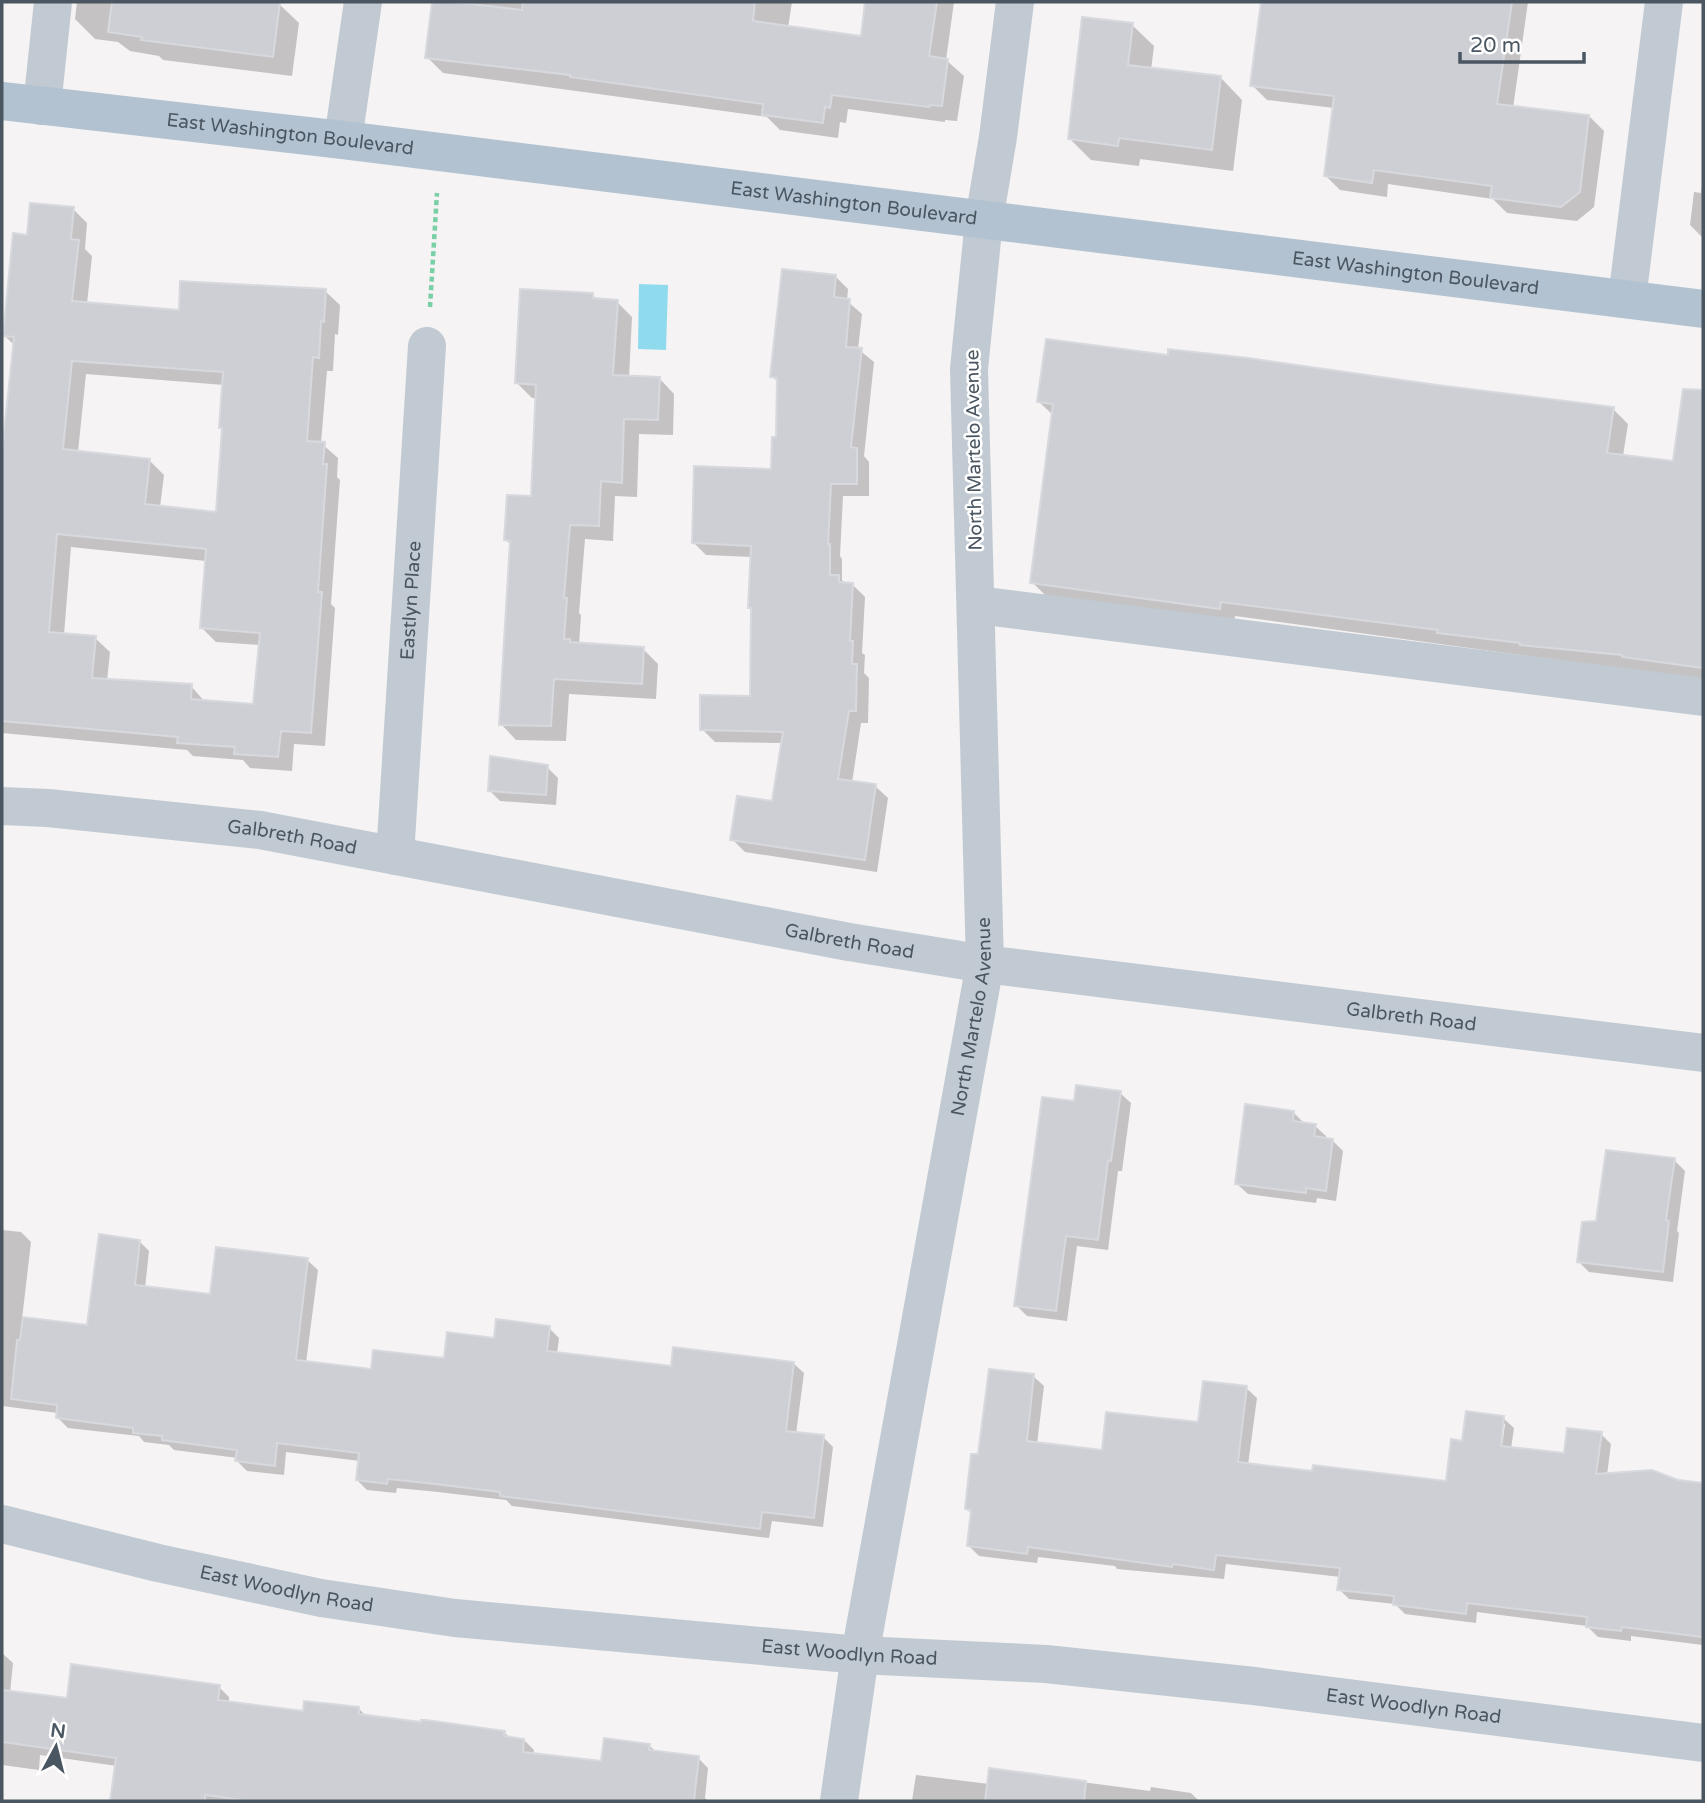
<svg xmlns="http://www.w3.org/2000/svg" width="1705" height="1803" font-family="'Varela Round',sans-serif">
<rect width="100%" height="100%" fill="#f5f3f3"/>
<path fill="#90daee" d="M 639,284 L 668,285 L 666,350 L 638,349 Z"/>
<path fill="#0003" fill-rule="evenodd" d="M 77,2 L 279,4 L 299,23 L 292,76 L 163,60 L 159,56 L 130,51 L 118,42 L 95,39 L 75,19 Z
M 434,2 L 466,5 L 466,2 L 792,2 L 788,28 L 862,38 L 867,2 L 954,2 L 946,60 L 964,76 L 957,121 L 945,120 L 945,122 L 848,109 L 846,123 L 840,122 L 838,138 L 780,130 L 767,117 L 443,73 L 427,57 Z
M 1263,2 L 1528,2 L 1513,108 L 1589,116 L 1604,131 L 1594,207 L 1577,221 L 1507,213 L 1493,199 L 1388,184 L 1387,197 L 1340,190 L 1325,175 L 1334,108 L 1267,100 L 1252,85 Z
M 1132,25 L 1154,46 L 1151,70 L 1221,78 L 1242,100 L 1233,171 L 1140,159 L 1139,166 L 1091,160 L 1069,138 Z
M 1703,177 L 1703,238 L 1690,225 L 1694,192 L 1701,193 Z
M 73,209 L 87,223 L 85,249 L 92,256 L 87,304 L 181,311 L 325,291 L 340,305 L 338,335 L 335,334 L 333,371 L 327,371 L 321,443 L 338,458 L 337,477 L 340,480 L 331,604 L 335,608 L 325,746 L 294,744 L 292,771 L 250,768 L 243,760 L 193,756 L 187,750 L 2,733 L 2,444 L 4,444 L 15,346 L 5,336 L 28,237 ZM 86,374 L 224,385 L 221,427 L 224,430 L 217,513 L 160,507 L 164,475 L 150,461 L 78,452 ZM 71,547 L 206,561 L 201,627 L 216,642 L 261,645 L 255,706 L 205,702 L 191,686 L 107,681 L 110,652 L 95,638 L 64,635 Z
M 835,276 L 848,289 L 847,301 L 862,314 L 858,349 L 874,362 L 864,456 L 869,462 L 869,496 L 843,496 L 840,556 L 842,559 L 842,580 L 846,584 L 852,584 L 865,597 L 862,653 L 865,655 L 864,673 L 869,678 L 868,723 L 861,723 L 852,783 L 875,786 L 888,798 L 877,872 L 745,852 L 732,839 L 773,803 L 783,743 L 715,742 L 702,729 L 751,698 L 753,610 L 750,607 L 752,557 L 706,555 L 694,543 L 773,471 L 777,438 L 779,383 L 772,376 Z
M 592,295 L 598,300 L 617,302 L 632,317 L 629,377 L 659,378 L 674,394 L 673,435 L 639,434 L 637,497 L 615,496 L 613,541 L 585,539 L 579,613 L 581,615 L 579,645 L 643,649 L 658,664 L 656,699 L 569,694 L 566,741 L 516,740 L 501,724 L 511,545 L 506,540 L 532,498 L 537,398 L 532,398 L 516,382 Z
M 1169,357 L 1613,409 L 1628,424 L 1623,456 L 1674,463 L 1681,418 L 1703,420 L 1703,680 L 1235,616 L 1234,623 L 1047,597 L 1032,582 L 1053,415 L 1039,402 Z
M 547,767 L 558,778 L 556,805 L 500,801 L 489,790 Z
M 1120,1093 L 1131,1103 L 1122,1171 L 1118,1171 L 1108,1250 L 1077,1246 L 1067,1321 L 1027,1316 L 1016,1305 L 1076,1103 Z
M 1293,1112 L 1305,1124 L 1315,1126 L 1326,1136 L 1326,1139 L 1332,1140 L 1343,1151 L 1336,1201 L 1317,1198 L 1316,1203 L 1248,1194 L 1237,1184 Z
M 1674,1160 L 1685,1171 L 1677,1231 L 1679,1233 L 1673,1282 L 1589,1272 L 1578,1261 L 1597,1223 Z
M 2,1230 L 21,1232 L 31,1242 L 22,1319 L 89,1327 L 139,1241 L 149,1251 L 145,1288 L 211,1296 L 307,1260 L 318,1270 L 306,1363 L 372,1371 L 445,1360 L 495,1340 L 549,1328 L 559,1338 L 557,1354 L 672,1368 L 793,1363 L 804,1373 L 796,1434 L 823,1437 L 833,1447 L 823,1527 L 772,1521 L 769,1538 L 512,1506 L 506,1500 L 438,1492 L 397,1488 L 396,1493 L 367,1490 L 357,1480 L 360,1461 L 286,1452 L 284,1475 L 247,1471 L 237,1461 L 238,1458 L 174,1450 L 169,1445 L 144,1442 L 139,1436 L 68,1428 L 58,1418 L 58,1413 L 2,1406 Z
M 1033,1376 L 1044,1386 L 1037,1444 L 1103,1452 L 1200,1424 L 1246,1388 L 1257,1398 L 1248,1465 L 1313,1473 L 1447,1483 L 1464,1443 L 1503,1418 L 1514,1428 L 1511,1449 L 1566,1455 L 1601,1434 L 1611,1444 L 1607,1475 L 1703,1485 L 1703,1645 L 1631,1636 L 1631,1641 L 1598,1637 L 1587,1626 L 1477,1612 L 1476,1623 L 1405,1614 L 1395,1604 L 1349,1599 L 1339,1589 L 1341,1577 L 1226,1564 L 1224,1579 L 1117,1569 L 1115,1566 L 1038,1557 L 1037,1563 L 979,1556 L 969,1546 L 973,1515 L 966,1508 L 980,1456 ZM 1501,1424 L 1505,1424 L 1501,1454 L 1498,1454 Z
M 2,1653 L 13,1663 L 10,1693 L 68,1700 L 219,1687 L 229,1697 L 229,1703 L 304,1713 L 359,1709 L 367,1717 L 504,1732 L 511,1739 L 524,1740 L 534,1750 L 533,1755 L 602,1763 L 649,1745 L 656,1752 L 698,1758 L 708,1768 L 705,1798 L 708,1801 L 112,1801 L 117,1766 L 40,1755 L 39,1770 L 2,1765 Z
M 991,1770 L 1150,1791 L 1151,1787 L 1191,1793 L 1199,1801 L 912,1801 L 916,1775 L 989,1784 Z"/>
<path fill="#cdcfd5" stroke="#d7d9de" stroke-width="2" fill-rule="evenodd" d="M 112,2 L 280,2 L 273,57 L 141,40 L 142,37 L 108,32 Z
M 432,2 L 454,2 L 522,10 L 523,2 L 755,2 L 753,21 L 861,36 L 865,2 L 937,2 L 929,56 L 948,59 L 942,106 L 930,105 L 929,107 L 832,95 L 830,108 L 825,107 L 823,123 L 762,115 L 763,104 L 570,77 L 570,75 L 425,58 Z
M 1261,2 L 1512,2 L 1497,104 L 1589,115 L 1580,192 L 1561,207 L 1490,198 L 1492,186 L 1374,170 L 1372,183 L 1324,176 L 1334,96 L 1250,86 Z
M 1082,17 L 1133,23 L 1128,65 L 1221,76 L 1212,150 L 1119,138 L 1118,146 L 1068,139 Z
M 30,203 L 74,207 L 71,239 L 79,240 L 72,301 L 179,310 L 180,281 L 326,289 L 324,322 L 321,321 L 319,358 L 313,357 L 307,441 L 325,442 L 323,464 L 327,464 L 318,592 L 322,592 L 311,733 L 281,731 L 278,757 L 234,754 L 235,747 L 177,743 L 178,737 L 2,721 L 2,452 L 14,337 L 3,336 L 13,233 L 27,235 ZM 72,361 L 223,372 L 219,428 L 222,428 L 216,512 L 145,504 L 150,459 L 63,449 ZM 57,534 L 206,549 L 200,628 L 260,633 L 253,704 L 191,699 L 192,684 L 92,678 L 96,636 L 49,632 Z
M 782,269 L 836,275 L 834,297 L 850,299 L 846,347 L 862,348 L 851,447 L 857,448 L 857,484 L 831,484 L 828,544 L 830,544 L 830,575 L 839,575 L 839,582 L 853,583 L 850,641 L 853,641 L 852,664 L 857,664 L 856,711 L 849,711 L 838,779 L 876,784 L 865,860 L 730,840 L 737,796 L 772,801 L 783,732 L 700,730 L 700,695 L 750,696 L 751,608 L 748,608 L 751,546 L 692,543 L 694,466 L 771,469 L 772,437 L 776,437 L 777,378 L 770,377 Z
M 520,289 L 593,293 L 593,298 L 618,300 L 613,375 L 660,377 L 658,420 L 624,419 L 622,483 L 601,481 L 599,526 L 570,525 L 564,598 L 567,598 L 564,639 L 570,639 L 570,642 L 644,647 L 642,684 L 554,679 L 551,726 L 499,725 L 510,541 L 504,540 L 507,495 L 531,496 L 536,385 L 515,383 Z
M 1046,339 L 1168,355 L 1168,349 L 1248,358 L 1437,385 L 1614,407 L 1607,453 L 1673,461 L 1683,389 L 1703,390 L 1703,668 L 1622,657 L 1622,655 L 1520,645 L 1520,643 L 1437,633 L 1438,630 L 1221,602 L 1220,609 L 1030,583 L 1053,404 L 1037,402 Z
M 490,756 L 548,765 L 546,795 L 488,791 Z
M 1076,1085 L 1121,1091 L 1111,1161 L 1108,1161 L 1098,1240 L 1066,1236 L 1056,1311 L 1014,1306 L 1042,1097 L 1074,1101 Z
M 1245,1104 L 1294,1111 L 1293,1121 L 1316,1124 L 1314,1136 L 1333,1139 L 1326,1191 L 1306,1188 L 1306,1193 L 1235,1184 Z
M 1606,1150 L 1675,1158 L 1666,1220 L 1669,1221 L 1663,1272 L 1577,1262 L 1582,1222 L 1596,1221 Z
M 99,1234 L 140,1240 L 135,1285 L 210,1294 L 216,1247 L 308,1258 L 296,1360 L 371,1369 L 373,1350 L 444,1358 L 447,1332 L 494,1338 L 496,1319 L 550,1326 L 547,1351 L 671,1366 L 673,1347 L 794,1362 L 786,1431 L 824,1435 L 814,1518 L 762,1512 L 760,1529 L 500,1496 L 500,1492 L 427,1483 L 388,1479 L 387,1484 L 356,1480 L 359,1453 L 277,1443 L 275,1466 L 235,1461 L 237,1450 L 162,1440 L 162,1436 L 133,1433 L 133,1428 L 56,1418 L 57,1405 L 11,1399 L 17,1340 L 20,1340 L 23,1317 L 87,1325 Z
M 989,1369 L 1034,1374 L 1027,1441 L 1102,1450 L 1106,1412 L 1198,1422 L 1203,1381 L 1247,1386 L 1238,1462 L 1312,1471 L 1313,1465 L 1446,1481 L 1451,1439 L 1462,1441 L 1466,1411 L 1504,1416 L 1501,1446 L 1564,1453 L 1567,1428 L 1602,1432 L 1596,1474 L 1652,1470 L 1678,1480 L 1703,1483 L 1703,1637 L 1622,1627 L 1621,1631 L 1586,1627 L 1587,1617 L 1467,1603 L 1466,1614 L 1393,1605 L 1394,1596 L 1337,1590 L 1340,1568 L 1216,1555 L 1214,1570 L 1173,1564 L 1172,1567 L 1028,1547 L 1027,1554 L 967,1546 L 971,1510 L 965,1509 L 971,1454 L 978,1454 Z
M 71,1664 L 220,1685 L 218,1700 L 303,1711 L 304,1701 L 359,1707 L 359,1714 L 421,1722 L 421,1720 L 426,1720 L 505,1731 L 504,1736 L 524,1739 L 523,1752 L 601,1761 L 604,1738 L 650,1744 L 649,1750 L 699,1756 L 694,1801 L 248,1801 L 205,1795 L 205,1801 L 110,1801 L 116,1758 L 2,1742 L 2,1690 L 67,1698 Z
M 989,1768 L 1086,1781 L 1084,1801 L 985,1801 Z"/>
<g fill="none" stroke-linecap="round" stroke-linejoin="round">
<path stroke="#7ad0a6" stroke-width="4.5" stroke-dasharray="5 3.5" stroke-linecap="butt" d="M 430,307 L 437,193"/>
<g stroke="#c1cad2" stroke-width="38">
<path d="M 42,106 L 53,2"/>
<path d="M 343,140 L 363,2"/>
<path d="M 1627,299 L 1664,2"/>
<path d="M 977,605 L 1703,697"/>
<path id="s1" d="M 2,806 L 48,808 L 260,830 L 849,942 L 985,964 L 1703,1053"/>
<path id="s2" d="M 395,856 L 427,346"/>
<path id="s3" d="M 2,1524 L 158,1563 L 321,1598 L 455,1618 L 860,1655 L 1046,1664 L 1254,1686 L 1703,1743"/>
<path id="s4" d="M 839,1801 L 860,1655 L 985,964 L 969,369 L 984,220 L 998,137 L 1015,2"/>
</g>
<path stroke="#b3c2d1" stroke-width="38" id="s5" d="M 2,101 L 343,140 L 1703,309"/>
</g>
<g text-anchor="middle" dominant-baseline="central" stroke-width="5" stroke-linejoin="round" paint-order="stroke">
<g font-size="19" fill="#4a5661" stroke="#fff">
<text stroke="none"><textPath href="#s5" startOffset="290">East Washington Boulevard</textPath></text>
<text stroke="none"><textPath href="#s5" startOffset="858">East Washington Boulevard</textPath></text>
<text stroke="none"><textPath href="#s5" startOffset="1424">East Washington Boulevard</textPath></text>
<text transform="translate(974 450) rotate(-91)">North Martelo Avenue</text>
<text stroke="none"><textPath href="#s2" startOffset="256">Eastlyn Place</textPath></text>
<text stroke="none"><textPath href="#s1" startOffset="292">Galbreth Road</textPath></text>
<text stroke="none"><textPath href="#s1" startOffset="859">Galbreth Road</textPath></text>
<text stroke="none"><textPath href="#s4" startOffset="796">North Martelo Avenue</textPath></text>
<text stroke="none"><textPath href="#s1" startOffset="1426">Galbreth Road</textPath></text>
<text stroke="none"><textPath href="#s3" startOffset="292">East Woodlyn Road</textPath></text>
<text stroke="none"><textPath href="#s3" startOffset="859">East Woodlyn Road</textPath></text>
<text stroke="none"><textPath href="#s3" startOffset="1426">East Woodlyn Road</textPath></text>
</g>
</g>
<rect width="1705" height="1803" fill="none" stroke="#4a5661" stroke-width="7"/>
<g transform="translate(56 1747) rotate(7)" stroke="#ffffff" stroke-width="5" paint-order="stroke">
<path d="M0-5L12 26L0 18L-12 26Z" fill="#4a5661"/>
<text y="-10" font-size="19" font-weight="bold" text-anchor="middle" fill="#4a5661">N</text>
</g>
<path d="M1460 52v10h124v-10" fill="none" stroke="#4a5661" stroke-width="3.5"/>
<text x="1470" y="52" font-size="21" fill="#4a5661" stroke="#ffffff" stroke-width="5" paint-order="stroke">20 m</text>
</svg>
